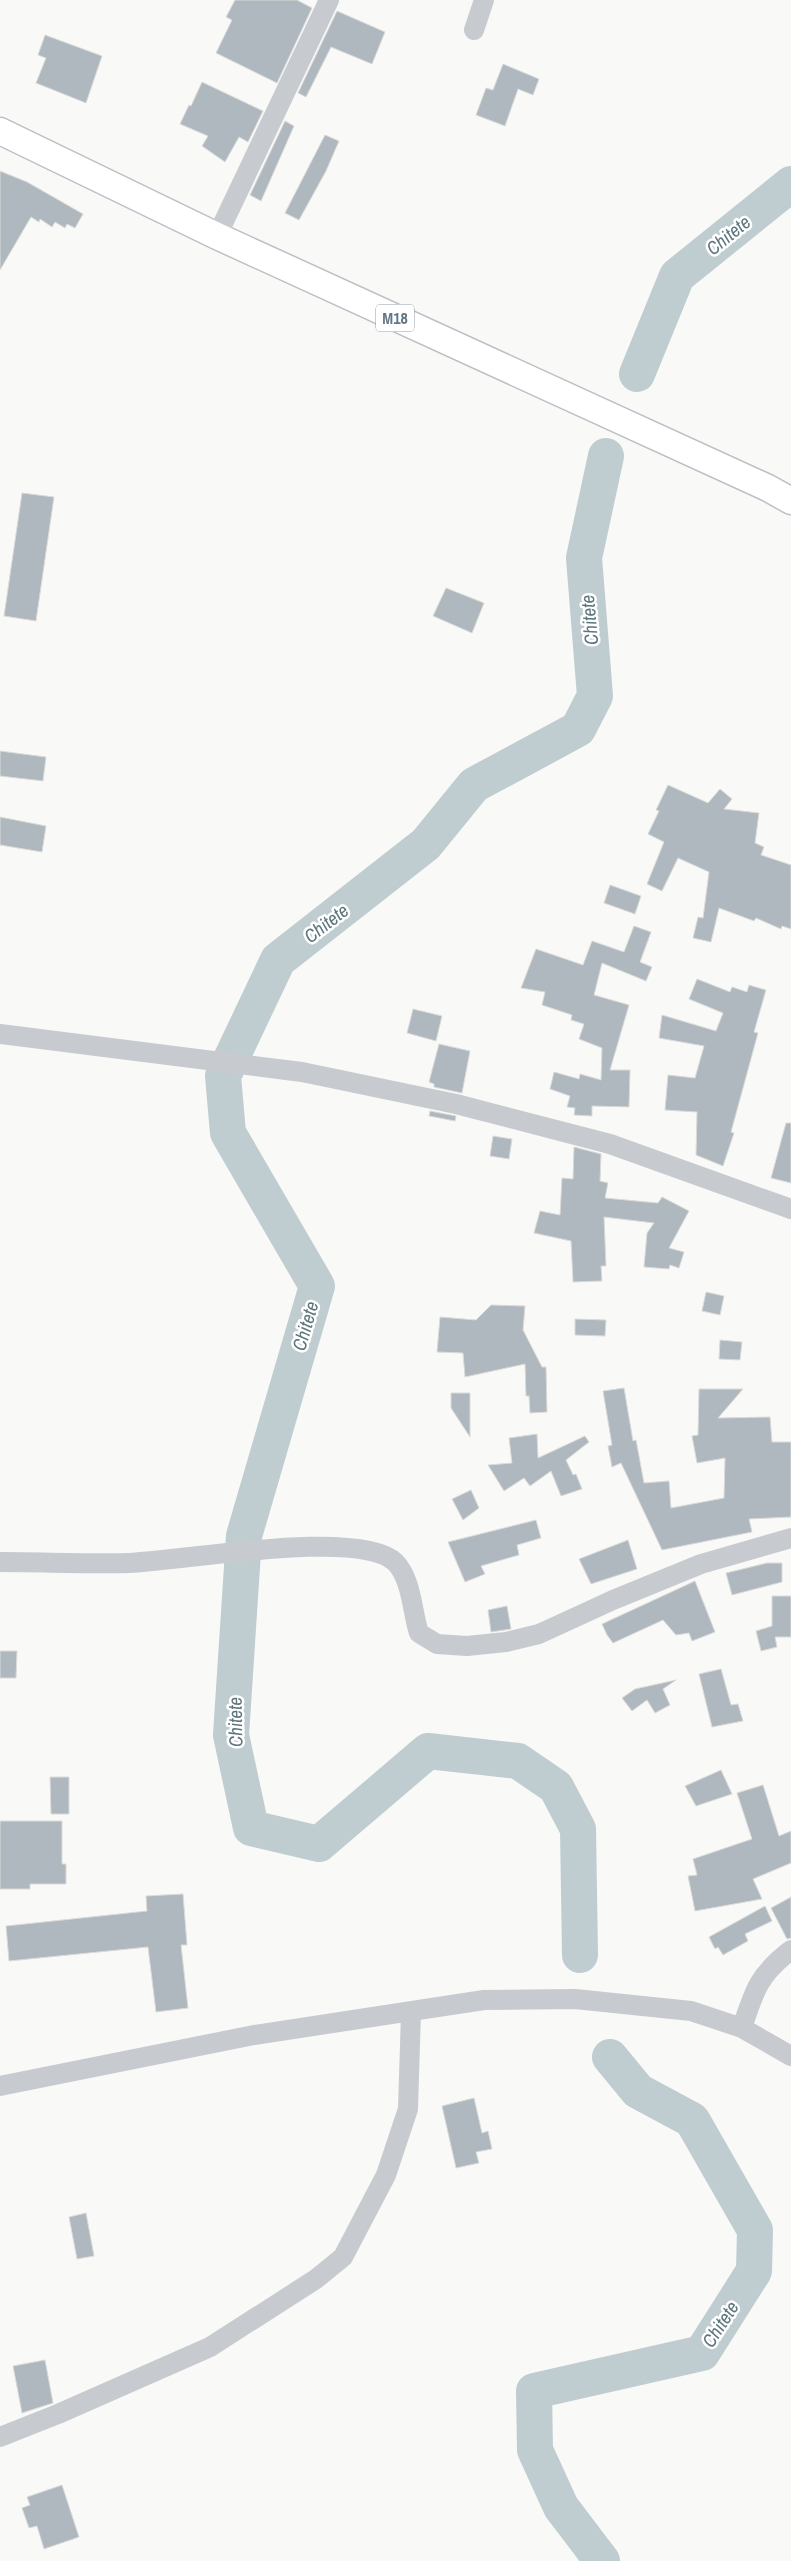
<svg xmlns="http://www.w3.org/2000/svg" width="791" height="2561" font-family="'Archivo Narrow',sans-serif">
<rect width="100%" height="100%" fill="#f9f9f7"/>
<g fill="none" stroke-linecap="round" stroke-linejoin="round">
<path stroke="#bfccd0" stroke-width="36" d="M 637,374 L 677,276 L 791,184
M 580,1955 L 578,1829 L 556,1787 L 518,1761 L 428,1751 L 319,1844 L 251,1828 L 231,1735 L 244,1536 L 317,1286 L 228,1133 L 223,1076 L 278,960 L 426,844 L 474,785 L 578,729 L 595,696 L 584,558 L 606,456
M 602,2561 L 561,2507 L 535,2450 L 534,2391 L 702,2353 L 754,2271 L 755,2230 L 692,2120 L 638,2091 L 610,2057"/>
</g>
<path fill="#afb8be" stroke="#dbdbd9" d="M 235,0 L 297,0 L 312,8 L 277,83 L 216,53 L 232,20 L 226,17 Z
M 337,11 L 385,32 L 372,64 L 331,47 L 306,97 L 298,93 Z
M 45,35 L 102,56 L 86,103 L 36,83 L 46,58 L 38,55 Z
M 503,64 L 539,79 L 533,95 L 518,89 L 505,126 L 476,115 L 486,88 L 493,90 Z
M 202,82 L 263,111 L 248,142 L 239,137 L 225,162 L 202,146 L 208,136 L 180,124 L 189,105 L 191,106 Z
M 285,121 L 294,126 L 261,201 L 250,195 Z
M 325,135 L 339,141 L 326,171 L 299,220 L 285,213 Z
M 0,171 L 27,182 L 83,214 L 75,228 L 67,224 L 65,228 L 55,222 L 52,227 L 40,219 L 39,222 L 31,217 L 0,270 Z
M 22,493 L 54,497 L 36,621 L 4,616 Z
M 446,588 L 484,603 L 472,633 L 433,616 Z
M 0,751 L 46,757 L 43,781 L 0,776 Z
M 668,785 L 708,803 L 720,789 L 732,799 L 724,809 L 759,813 L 755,843 L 764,847 L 761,855 L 791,865 L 791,929 L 782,926 L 781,929 L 756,918 L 754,921 L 719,908 L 711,942 L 693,938 L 698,917 L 703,918 L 709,872 L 678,858 L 662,891 L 647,884 L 664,842 L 648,834 L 659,811 L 656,810 Z
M 0,817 L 46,826 L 42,852 L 0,845 Z
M 610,885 L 641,896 L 635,914 L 604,903 Z
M 634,926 L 651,932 L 640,962 L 652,967 L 646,981 L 602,963 L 594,995 L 629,1005 L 610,1070 L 630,1070 L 629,1107 L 592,1106 L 592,1116 L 574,1115 L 575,1108 L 567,1107 L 570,1096 L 550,1089 L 554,1072 L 579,1079 L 580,1074 L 601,1080 L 602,1048 L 579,1039 L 584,1024 L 571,1020 L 572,1015 L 542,1005 L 545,992 L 521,988 L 536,949 L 583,965 L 592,941 L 624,952 Z
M 697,979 L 730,992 L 732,987 L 747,992 L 749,985 L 766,990 L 754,1032 L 758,1033 L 731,1132 L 734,1133 L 723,1166 L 696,1155 L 697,1112 L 665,1110 L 668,1075 L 695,1078 L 704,1046 L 659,1038 L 662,1015 L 716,1031 L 723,1013 L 689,999 Z
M 413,1009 L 442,1016 L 436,1041 L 407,1033 Z
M 439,1044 L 470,1051 L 462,1093 L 434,1087 L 434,1084 L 429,1082 Z
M 430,1111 L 456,1116 L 455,1121 L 429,1116 Z
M 786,1123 L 791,1123 L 791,1183 L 771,1178 Z
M 493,1136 L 512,1139 L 509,1159 L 490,1156 Z
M 574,1147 L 601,1154 L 600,1181 L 608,1183 L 605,1198 L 658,1203 L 662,1197 L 689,1211 L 669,1248 L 684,1252 L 679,1268 L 670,1265 L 669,1269 L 644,1267 L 647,1233 L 654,1223 L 604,1217 L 606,1266 L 601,1266 L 602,1281 L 573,1282 L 571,1241 L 534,1233 L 540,1211 L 560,1215 L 562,1178 L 573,1179 Z
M 706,1292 L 724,1296 L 720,1315 L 702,1311 Z
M 491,1305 L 525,1306 L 523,1330 L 542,1367 L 546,1367 L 547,1412 L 530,1413 L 529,1396 L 526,1396 L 525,1364 L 465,1377 L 463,1353 L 437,1352 L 440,1317 L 476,1320 Z
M 575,1319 L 606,1320 L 605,1336 L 575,1335 Z
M 720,1340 L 742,1342 L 740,1360 L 719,1359 Z
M 624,1388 L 633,1441 L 636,1440 L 644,1483 L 669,1481 L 671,1508 L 724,1498 L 725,1458 L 697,1463 L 692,1436 L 698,1435 L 699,1389 L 743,1389 L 718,1418 L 770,1417 L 772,1442 L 791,1442 L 791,1517 L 749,1519 L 752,1532 L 662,1550 L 621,1463 L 612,1467 L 608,1446 L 612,1445 L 603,1391 Z
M 451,1393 L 470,1393 L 470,1437 L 451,1408 Z
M 537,1434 L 538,1458 L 585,1436 L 589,1442 L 566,1460 L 573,1475 L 576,1474 L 582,1489 L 561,1496 L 551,1471 L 530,1486 L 524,1478 L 504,1491 L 488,1465 L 512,1463 L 509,1438 Z
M 471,1490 L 479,1508 L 463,1520 L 452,1499 Z
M 536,1520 L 541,1538 L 517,1545 L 519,1555 L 481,1566 L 485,1574 L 465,1582 L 448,1542 Z
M 628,1540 L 637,1569 L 591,1584 L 579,1559 Z
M 767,1563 L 782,1563 L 782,1582 L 732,1595 L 726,1573 Z
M 695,1581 L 715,1632 L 692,1641 L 689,1633 L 676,1635 L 663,1620 L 613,1643 L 607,1635 L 602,1624 Z
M 772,1596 L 791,1596 L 791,1637 L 775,1637 L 777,1647 L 761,1651 L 756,1631 L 772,1626 Z
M 507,1606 L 511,1629 L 491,1632 L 488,1610 Z
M 0,1651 L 17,1651 L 16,1678 L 0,1678 Z
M 721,1669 L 731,1705 L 738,1704 L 743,1721 L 712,1727 L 699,1674 Z
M 676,1680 L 663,1689 L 670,1705 L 655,1713 L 647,1700 L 632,1711 L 622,1698 L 635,1689 Z
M 721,1770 L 732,1794 L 696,1806 L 685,1786 Z
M 50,1777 L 69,1777 L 69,1814 L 51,1814 Z
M 763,1785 L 779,1836 L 791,1831 L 791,1863 L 753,1879 L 762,1899 L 695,1911 L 688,1876 L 697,1875 L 693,1859 L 752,1839 L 737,1793 Z
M 0,1821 L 62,1821 L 62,1864 L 66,1864 L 66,1884 L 30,1884 L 30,1889 L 0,1889 Z
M 183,1894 L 187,1945 L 181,1945 L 188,2008 L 156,2012 L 148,1947 L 9,1961 L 6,1926 L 147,1911 L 146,1896 Z
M 791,1897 L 791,1938 L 787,1939 L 771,1908 Z
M 765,1906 L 772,1921 L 745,1934 L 748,1941 L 723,1955 L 718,1947 L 715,1949 L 709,1937 Z
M 474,2098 L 482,2133 L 488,2131 L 492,2149 L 476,2152 L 479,2163 L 456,2168 L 442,2106 Z
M 86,2213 L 94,2256 L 77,2259 L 69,2217 Z
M 45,2360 L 53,2403 L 22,2413 L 13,2366 Z
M 62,2485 L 79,2537 L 44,2549 L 37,2526 L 29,2528 L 22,2508 L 30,2505 L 27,2497 Z"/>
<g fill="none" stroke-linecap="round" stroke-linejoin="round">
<g stroke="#bcc0c4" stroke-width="29">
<path id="major" d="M 0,131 L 217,236 L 768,488 L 791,501"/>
</g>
<path stroke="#c7cbcf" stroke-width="20" d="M 474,30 L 484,0
M 217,236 L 329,0
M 0,1034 L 302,1072 L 456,1104 L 610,1144 L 791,1209
M 0,1562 C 43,1562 86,1564 129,1563 C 182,1561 359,1528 395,1562 C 412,1579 412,1612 419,1633 L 437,1644 L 467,1646 L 506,1642 L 539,1634 L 613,1600 L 701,1564 L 791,1538
M 742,2028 C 754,1991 759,1974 791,1950
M 0,2086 L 254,2035 L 484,2000 L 575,1999 L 691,2011 L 742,2028 L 791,2056
M 0,2437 L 58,2414 L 210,2347 L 316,2279 L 343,2257 L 386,2175 L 408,2109 L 411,2013"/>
<use href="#major" stroke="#fff" stroke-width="26"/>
</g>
<g text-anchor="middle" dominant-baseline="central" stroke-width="5" stroke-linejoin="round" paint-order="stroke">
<rect fill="#fff" stroke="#919fa9" stroke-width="1" x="376" y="304.5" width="38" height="27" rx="4"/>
<g font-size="16" font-weight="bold" fill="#627684">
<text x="395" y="318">M18</text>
</g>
<g font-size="19" font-style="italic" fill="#5d767e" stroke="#fff">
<text transform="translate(728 235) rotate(-39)">Chitete</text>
<text transform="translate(589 620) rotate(-95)">Chitete</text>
<text transform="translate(326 923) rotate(-38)">Chitete</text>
<text transform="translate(305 1326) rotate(-74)">Chitete</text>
<text transform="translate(235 1722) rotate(-91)">Chitete</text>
<text transform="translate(720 2324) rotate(-57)">Chitete</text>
</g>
</g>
</svg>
